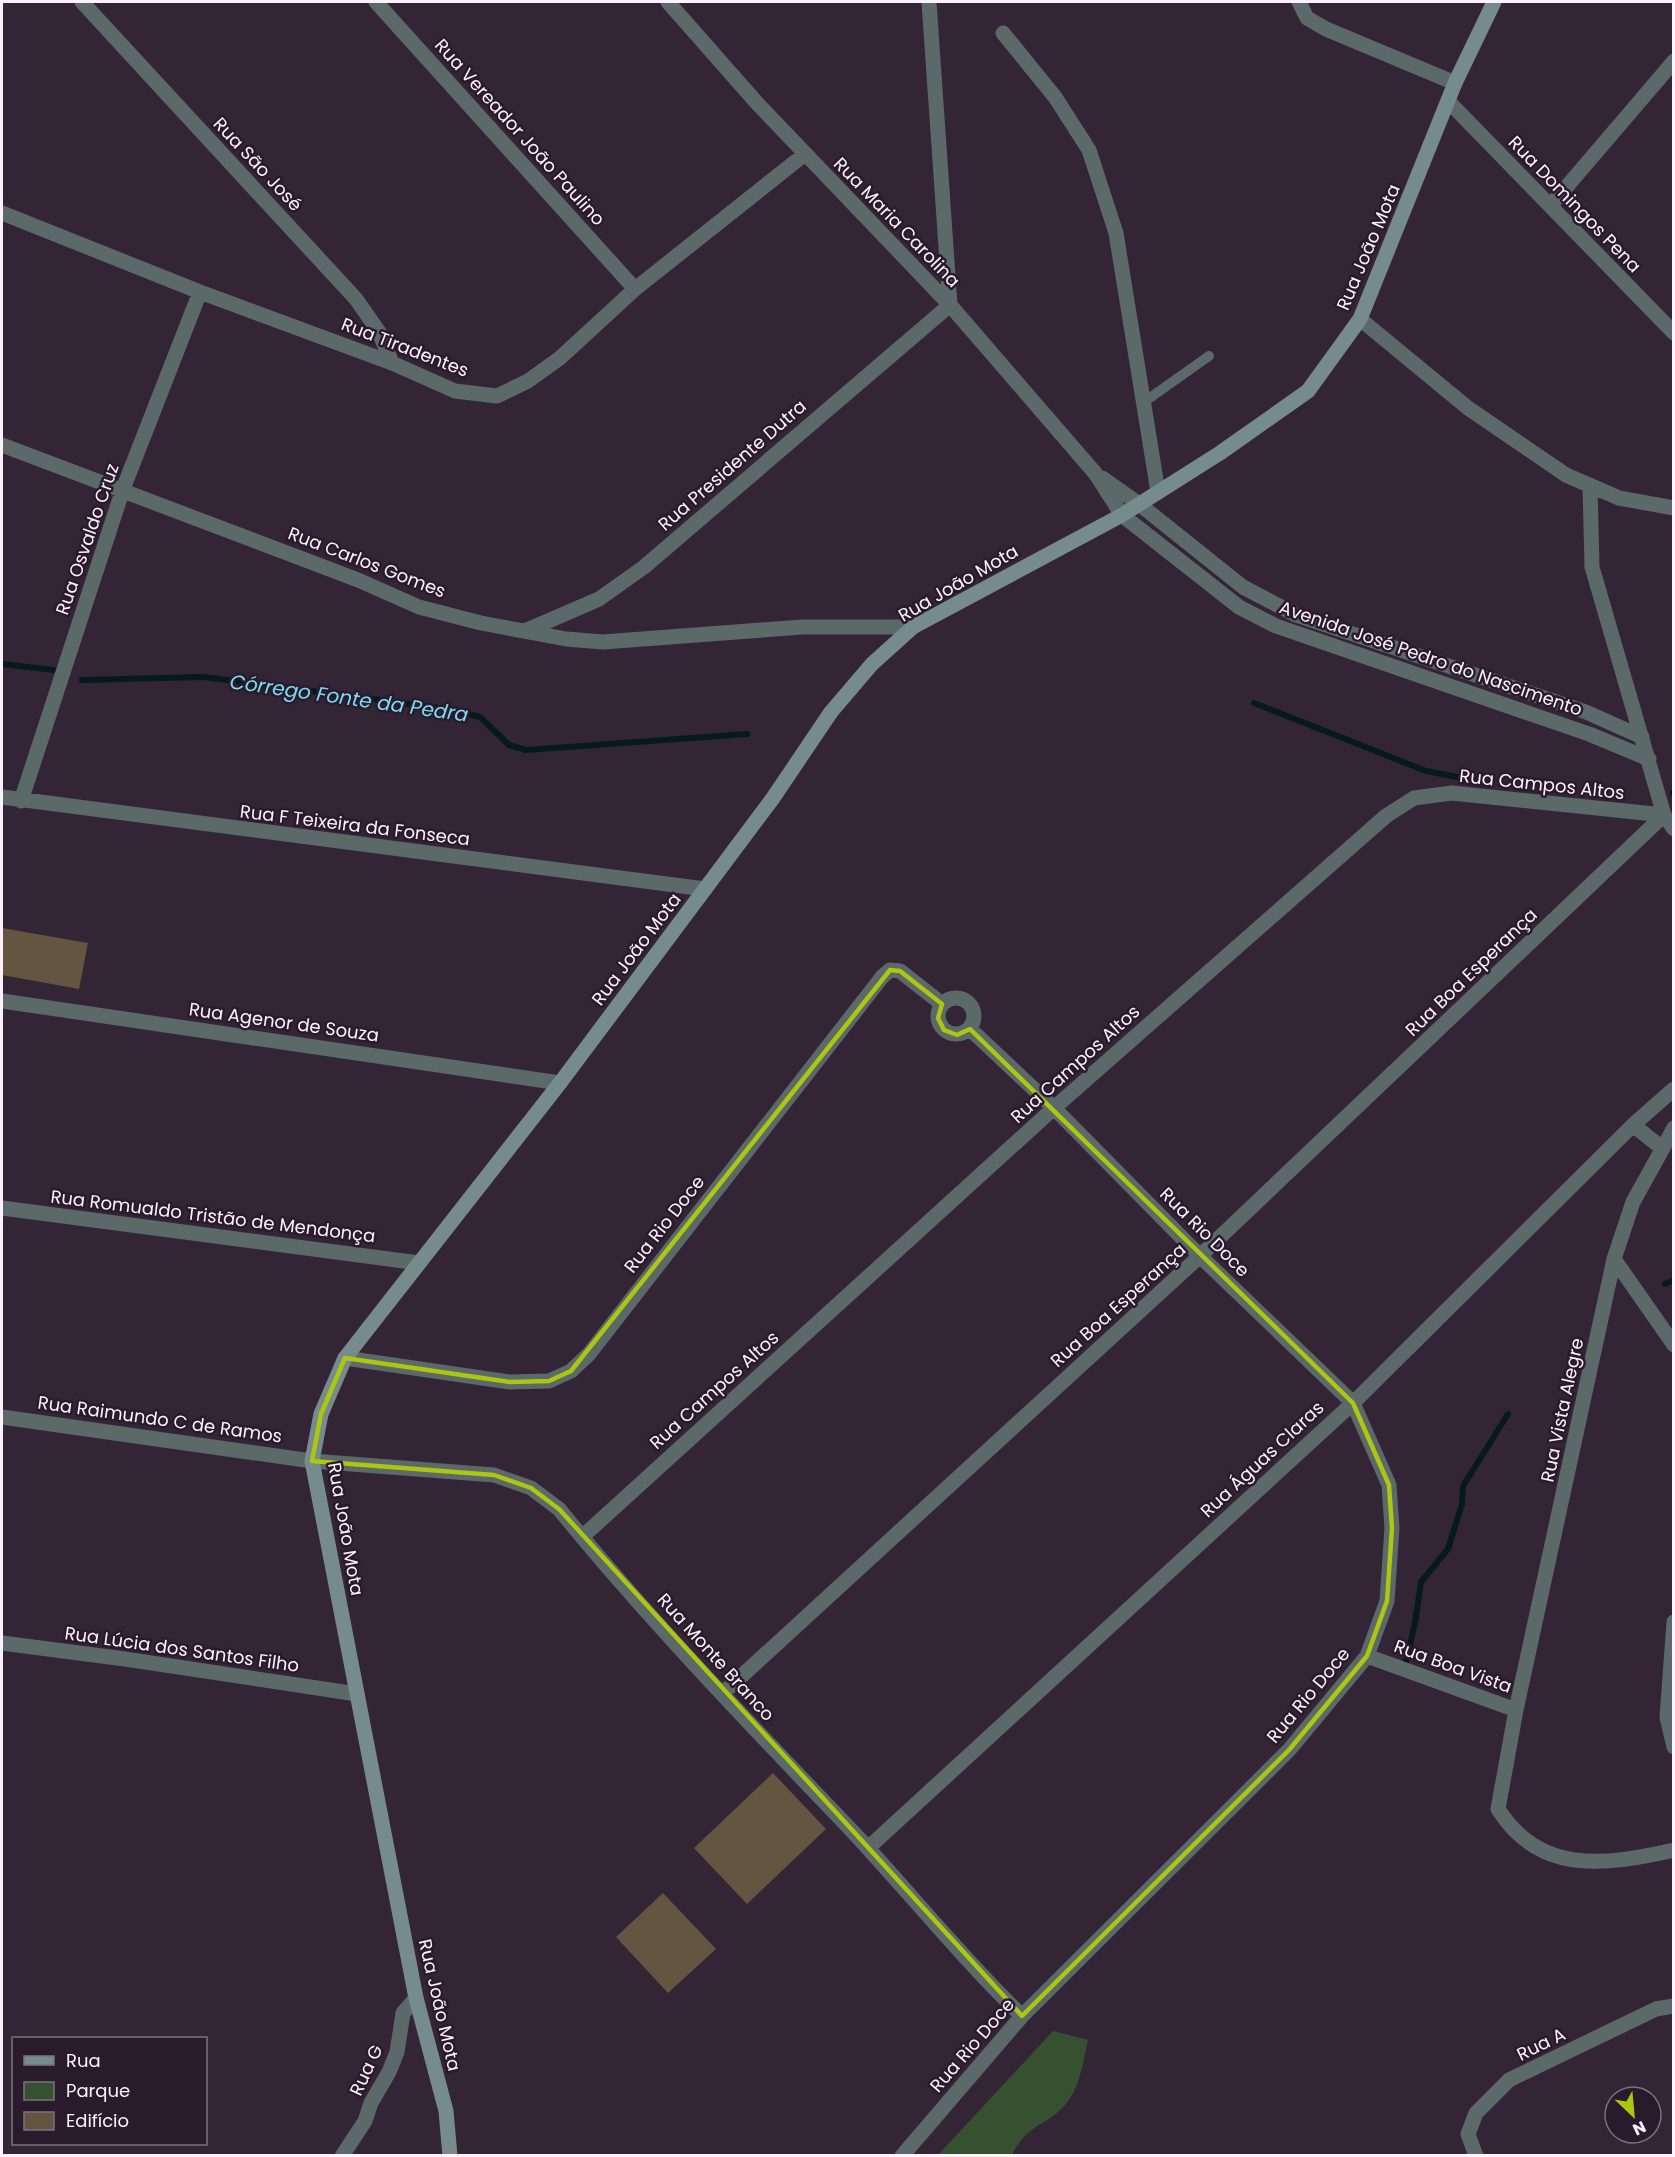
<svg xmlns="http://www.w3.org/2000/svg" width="1675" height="2157" font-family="Poppins,sans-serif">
<rect width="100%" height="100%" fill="#342536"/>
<path fill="#355130" d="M 1053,2031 L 1088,2040 C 1083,2062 1080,2088 1065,2105 C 1044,2128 1028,2123 1012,2155 L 938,2155 Z"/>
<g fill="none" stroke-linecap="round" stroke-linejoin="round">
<path stroke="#061a1e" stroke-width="6" d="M 2,664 L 54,670
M 82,680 L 204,677 L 447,709 L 480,717 L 509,745 L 526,750 L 747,734
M 1254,703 L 1426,771 L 1483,782
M 1673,793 L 1674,793
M 1665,1284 L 1674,1280
M 1405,1666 L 1415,1623 L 1421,1582 L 1448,1549 L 1462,1504 L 1463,1486 L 1508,1414"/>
</g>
<path fill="#645541" d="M 2,928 L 88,943 L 79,989 L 2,975 Z
M 773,1773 L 826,1829 L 747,1904 L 694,1848 Z
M 663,1893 L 716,1949 L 668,1993 L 616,1937 Z"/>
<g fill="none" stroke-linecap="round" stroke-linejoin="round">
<path stroke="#5b6969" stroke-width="10" d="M 1144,402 L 1209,356"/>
<path stroke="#5b6969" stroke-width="15" d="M 82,2 L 356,299 L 379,332 L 392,363
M 376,2 L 635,289
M 668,2 L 756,102 L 950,305 L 1095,473 L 1122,515 L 1239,607 L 1276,626 L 1589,734 L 1649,759
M 1299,2 L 1307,18 L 1326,29 L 1455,83
M 1003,33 L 1055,97 L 1089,150 L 1116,233 L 1158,492
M 1551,205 L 1674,61
M 2,213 L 200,292 L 392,363 L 455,391 L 497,396 L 528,381 L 560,358 L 635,289 L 805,154
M 1360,319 L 1468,408 L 1566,475 L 1619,498 L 1674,508
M 2,445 L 358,580 L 419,607 L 481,623 L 566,639 L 603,642 L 802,627 L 913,627
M 1102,478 L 1139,504 L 1243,587 L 1296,615 L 1586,712 L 1642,737
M 1590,485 L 1592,567 L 1664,815 L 1674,829
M 525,631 L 599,599 L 644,567 L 950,305 L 929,2
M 2,797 L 705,889
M 21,801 L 123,489 L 200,292
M938 1016a18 18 0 1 1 36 0a18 18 0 1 1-36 0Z
M 2,1001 L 560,1083
M 1633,1125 L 1662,1148
M 2,1208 L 419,1263
M 1614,1259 L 1674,1345
M 345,1358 L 510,1382 L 549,1381 L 571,1371 L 589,1354 L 882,977 L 890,970 L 900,971 L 942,1004
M 2,1417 L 312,1461 L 494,1475 L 531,1488 L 559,1509 C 651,1622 753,1727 853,1832 C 910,1893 962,1958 1022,2016
M 582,1537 L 1054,1108 L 1386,816 L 1414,798 L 1452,793 L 1664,815
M 1674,1622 L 1667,1717 L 1674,1747
M 2,1643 L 125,1659 L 357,1694
M 1367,1656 L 1516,1710 L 1498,1809 C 1540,1876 1607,1865 1674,1850
M 722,1694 L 1200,1256 L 1664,815
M 1516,1710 L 1614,1259 L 1633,1202 L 1674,1128
M 868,1848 L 1353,1403 L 1633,1125 L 1674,1089
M 342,2156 L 365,2121 L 371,2103 L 389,2072 L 397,2052 L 403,2013 L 416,1998
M 902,2156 L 1022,2016 L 1289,1750 L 1367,1656 L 1387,1601 L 1392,1528 L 1389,1485 L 1353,1403 L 1200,1256 L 1054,1108 L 970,1029
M 1476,2156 L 1468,2134 L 1476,2113 L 1509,2080 L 1656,2009 L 1674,2006"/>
<path stroke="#5b6969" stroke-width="15" d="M 1448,101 L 1674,333"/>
<path stroke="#758b8c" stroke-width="15" d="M 450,2156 L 446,2111 L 416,1998 L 312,1461 L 321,1414 L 345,1358 L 560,1083 L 773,798 L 831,712 L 872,664 L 913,627 L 1122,515 L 1220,453 L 1308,391 L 1360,319 L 1455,83 L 1494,2"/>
</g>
<path fill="none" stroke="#acc612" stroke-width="4.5" stroke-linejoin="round" d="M 890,970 L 900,971 L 942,1004 L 938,1018 L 944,1030 L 957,1035 L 970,1029 L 1353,1403 L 1389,1485 L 1392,1528 L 1387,1601 L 1367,1656 L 1289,1750 L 1022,2016 L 559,1509 L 531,1488 L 494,1475 L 312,1461 L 321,1414 L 345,1358 L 510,1382 L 549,1381 L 571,1371 Z"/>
<g text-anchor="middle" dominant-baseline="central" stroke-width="5" stroke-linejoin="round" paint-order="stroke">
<g font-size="18" fill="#fcf1fc" stroke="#2a1b2c">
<text transform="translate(520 132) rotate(48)">Rua Vereador João Paulino</text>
<text transform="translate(258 164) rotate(47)">Rua São José</text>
<text transform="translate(1575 204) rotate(46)">Rua Domingos Pena</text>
<text transform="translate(897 222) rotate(46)">Rua Maria Carolina</text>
<text transform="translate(1368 247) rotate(-67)">Rua João Mota</text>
<text transform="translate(405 347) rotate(21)">Rua Tiradentes</text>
<text transform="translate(732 465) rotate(-41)">Rua Presidente Dutra</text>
<text transform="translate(87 539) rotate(-71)">Rua Osvaldo Cruz</text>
<text transform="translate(367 562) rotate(21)">Rua Carlos Gomes</text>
<text transform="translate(958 583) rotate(-30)">Rua João Mota</text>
<text transform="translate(1431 658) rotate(19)">Avenida José Pedro do Nascimento</text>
<text transform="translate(1542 784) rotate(6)">Rua Campos Altos</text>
<text transform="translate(355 825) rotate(7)">Rua F Teixeira da Fonseca</text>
<text transform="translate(636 949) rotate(-53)">Rua João Mota</text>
<text transform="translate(1471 972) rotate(-44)">Rua Boa Esperança</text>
<text transform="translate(284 1022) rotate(8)">Rua Agenor de Souza</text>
<text transform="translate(1075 1064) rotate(-42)">Rua Campos Altos</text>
<text transform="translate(213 1216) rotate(7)">Rua Romualdo Tristão de Mendonça</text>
<text transform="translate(664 1224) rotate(-52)">Rua Rio Doce</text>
<text transform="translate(1205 1232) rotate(45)">Rua Rio Doce</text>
<text transform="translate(1118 1305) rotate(-42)">Rua Boa Esperança</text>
<text transform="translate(714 1390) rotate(-42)">Rua Campos Altos</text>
<text transform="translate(1562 1410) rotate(-78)">Rua Vista Alegre</text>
<text transform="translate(160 1419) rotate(8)">Rua Raimundo C de Ramos</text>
<text transform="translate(1262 1459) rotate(-43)">Rua Águas Claras</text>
<text transform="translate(346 1529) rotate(80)">Rua João Mota</text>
<text transform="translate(182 1649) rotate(8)">Rua Lúcia dos Santos Filho</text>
<text transform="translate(716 1657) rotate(48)">Rua Monte Branco</text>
<text transform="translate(1453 1666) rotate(20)">Rua Boa Vista</text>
<text transform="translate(1308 1695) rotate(-50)">Rua Rio Doce</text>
<text transform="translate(440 2005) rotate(77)">Rua João Mota</text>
<text transform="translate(1541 2044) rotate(-26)">Rua A</text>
<text transform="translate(972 2045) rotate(-49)">Rua Rio Doce</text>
<text transform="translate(366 2070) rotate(-65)">Rua G</text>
</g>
<g font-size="20" font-style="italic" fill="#79dcf3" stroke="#2a1b2c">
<text transform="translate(349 698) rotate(8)">Córrego Fonte da Pedra</text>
</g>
</g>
<rect width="1675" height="2157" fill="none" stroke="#fcf1fc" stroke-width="6"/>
<rect x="12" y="2037" width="195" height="108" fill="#2a1b2c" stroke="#7e717f" stroke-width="1.5"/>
<rect x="24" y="2056" width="30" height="9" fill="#758b8c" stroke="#7e717f" stroke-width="1.5"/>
<text x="66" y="2067" font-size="18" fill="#fcf1fc">Rua</text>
<rect x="24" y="2082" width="30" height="18" fill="#355130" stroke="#7e717f" stroke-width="1.5"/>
<text x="66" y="2097" font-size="18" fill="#fcf1fc">Parque</text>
<rect x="24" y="2112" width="30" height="18" fill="#645541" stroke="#7e717f" stroke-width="1.5"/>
<text x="66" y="2127" font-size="18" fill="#fcf1fc">Edifício</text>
<g transform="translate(1633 2115) rotate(154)"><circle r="28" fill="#2a1b2c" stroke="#7e717f" stroke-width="1.5"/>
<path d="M0-4.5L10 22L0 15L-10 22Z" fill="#acc612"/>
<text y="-9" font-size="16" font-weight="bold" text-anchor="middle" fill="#fcf1fc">N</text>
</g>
</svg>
